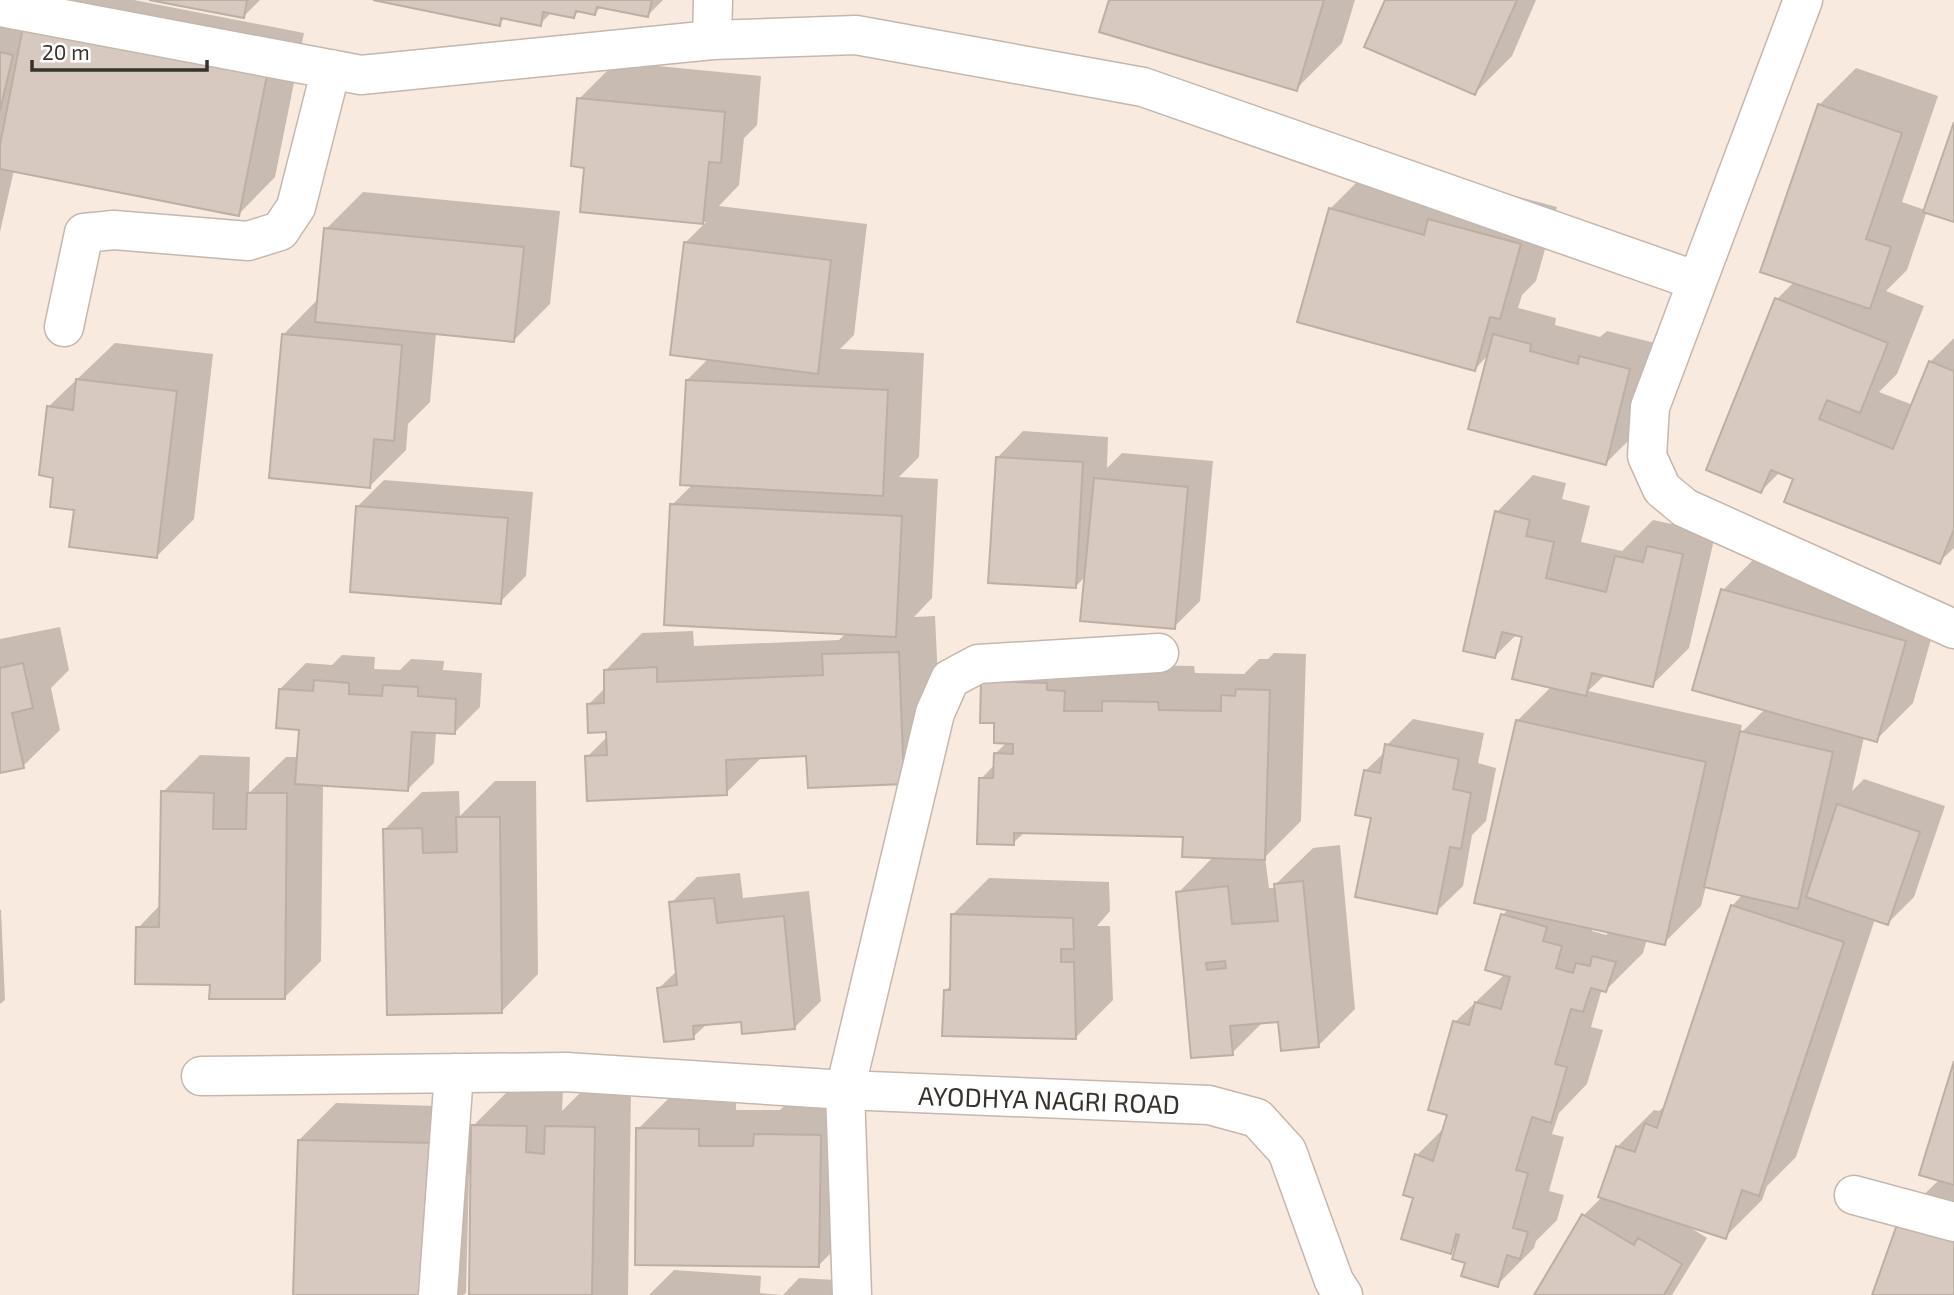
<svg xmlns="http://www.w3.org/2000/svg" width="1954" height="1295" font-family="'Exo 2',sans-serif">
<rect width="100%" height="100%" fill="#f9eadf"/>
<path fill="#0003" fill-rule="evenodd" d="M 48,0 L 134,0 L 304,33 L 275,177 L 239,214 L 14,170 L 0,232 L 0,8 Z
M 158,0 L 260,0 L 244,16 Z
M 382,0 L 663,0 L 647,16 L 601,7 L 595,13 L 580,10 L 574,16 L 552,12 L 540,24 L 506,17 L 499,24 Z
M 1111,0 L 1355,0 L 1342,43 L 1296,89 Z
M 1386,0 L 1536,0 L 1512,56 L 1475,93 Z
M 616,62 L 761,76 L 757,125 L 744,138 L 739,185 L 719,206 L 867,224 L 854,335 L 840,349 L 924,353 L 919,457 L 899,477 L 938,479 L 932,598 L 914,617 L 935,616 L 941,746 L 904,783 L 808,754 L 763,756 L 726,793 L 587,757 L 608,736 L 607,730 L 588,705 L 606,687 L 606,670 L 642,633 L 693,631 L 694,646 L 839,640 L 846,633 L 672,505 L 693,484 L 687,380 L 709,358 L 685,243 L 706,222 L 582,211 L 586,166 L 579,99 Z
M 1856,68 L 1938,96 L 1902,202 L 1925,210 L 1954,127 L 1954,221 L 1927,211 L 1907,270 L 1886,291 L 1924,306 L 1897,374 L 1879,392 L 1913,405 L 1930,362 L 1954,338 L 1954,548 L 1939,562 L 1795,478 L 1780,472 L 1761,491 L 1708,469 L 1777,299 L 1794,282 L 1819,105 Z
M 1367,172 L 1466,183 L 1557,207 L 1536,281 L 1522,295 L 1518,308 L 1556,318 L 1555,325 L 1600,337 L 1607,331 L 1655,343 L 1632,437 L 1606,463 L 1489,354 L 1475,369 L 1330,209 Z
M 363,192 L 560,211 L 550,304 L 513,341 L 436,333 L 430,402 L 408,424 L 406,450 L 369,487 L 283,335 L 319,298 L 326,229 Z
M 115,343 L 213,354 L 194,519 L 157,556 L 76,508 L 55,476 L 48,407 Z
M 1023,431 L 1108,437 L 1107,468 L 1122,453 L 1213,461 L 1200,601 L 1174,627 L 1087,575 L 1075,587 L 997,458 Z
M 1533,475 L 1566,483 L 1562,499 L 1590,506 L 1581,542 L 1622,551 L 1653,520 L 1672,524 L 1686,510 L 1719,518 L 1689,648 L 1652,685 L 1606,674 L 1588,691 L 1742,725 L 1740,734 L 1765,709 L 1723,590 L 1760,553 L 1941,604 L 1913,703 L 1876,740 L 1864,737 L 1852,791 L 1864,779 L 1945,806 L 1914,897 L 1888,923 L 1875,919 L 1796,1157 L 1767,1186 L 1762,1200 L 1725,1237 L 1686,1225 L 1707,1238 L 1672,1295 L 1536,1295 L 1584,1215 L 1603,1196 L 1617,1147 L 1654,1110 L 1659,1111 L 1667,1104 L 1732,906 L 1743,894 L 1706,886 L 1701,906 L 1664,943 L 1647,939 L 1643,953 L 1606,990 L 1601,992 L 1591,1027 L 1603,1030 L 1587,1084 L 1559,1113 L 1552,1134 L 1564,1137 L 1549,1191 L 1564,1195 L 1557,1220 L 1536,1241 L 1534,1248 L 1497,1285 L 1467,1262 L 1459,1243 L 1450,1252 L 1415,1197 L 1417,1155 L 1446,1126 L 1449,1114 L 1455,1022 L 1505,974 L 1503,915 L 1509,908 L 1517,721 L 1552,686 L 1524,635 L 1517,634 L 1495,656 L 1497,512 ZM 1593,927 L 1610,931 L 1606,935 L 1592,931 Z
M 384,480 L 533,492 L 526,576 L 500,602 L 358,506 Z
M 60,627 L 69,670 L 51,688 L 60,730 L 23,766 L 0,771 L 0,639 Z
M 1274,653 L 1306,654 L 1301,821 L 1265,857 L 1269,888 L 1276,888 L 1276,884 L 1313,848 L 1340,845 L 1355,1009 L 1318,1046 L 1279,1020 L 1264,1021 L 1232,1053 L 1178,893 L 1214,856 L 1184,836 L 1025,832 L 1013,843 L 981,779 L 995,764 L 995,754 L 1007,742 L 996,721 L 983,682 L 1101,675 L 1131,675 L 1141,665 L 1194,666 L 1195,673 L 1244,674 L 1259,659 L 1268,659 Z
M 342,655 L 375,657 L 374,669 L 400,670 L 411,659 L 444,661 L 443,670 L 482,673 L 480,707 L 454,733 L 436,732 L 434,763 L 408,789 L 323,784 L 321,961 L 284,998 L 211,983 L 138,928 L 161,904 L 163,792 L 200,755 L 250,757 L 249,793 L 286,757 L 299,757 L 301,728 L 280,689 L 306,663 L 332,665 Z
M 1413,719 L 1484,733 L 1478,763 L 1496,768 L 1486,821 L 1472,835 L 1463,886 L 1436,912 L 1373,816 L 1365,771 L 1386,751 L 1387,745 Z
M 495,781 L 536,781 L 538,974 L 502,1011 L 385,829 L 422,792 L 459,791 L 460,816 Z
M 740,873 L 743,898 L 809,891 L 821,1001 L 795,1027 L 742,1020 L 708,1023 L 693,1037 L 659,988 L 678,970 L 671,903 L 697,877 Z
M 989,878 L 1109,882 L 1110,911 L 1097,926 L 1110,926 L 1113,1000 L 1076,1037 L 945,991 L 952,984 L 952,915 Z
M 1,910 L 5,1000 L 0,1004 L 0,910 Z
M 1954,1067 L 1954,1295 L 1874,1295 L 1901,1217 L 1940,1179 Z
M 510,1089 L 563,1090 L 562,1111 L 583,1090 L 631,1091 L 628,1295 L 471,1295 L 472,1174 L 469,1174 L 466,1293 L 463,1295 L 295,1295 L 299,1140 L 336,1103 L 471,1107 L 470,1129 Z
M 675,1092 L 736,1093 L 736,1110 L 780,1110 L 792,1098 L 857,1099 L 856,1228 L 819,1265 L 638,1129 Z
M 674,1270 L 761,1276 L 760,1293 L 783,1295 L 799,1278 L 872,1282 L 872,1295 L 649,1295 Z"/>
<path fill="#d7c9bf" stroke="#bcafa4" stroke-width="2" fill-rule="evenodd" d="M 149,0 L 247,0 L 244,18 Z
M 373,0 L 652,0 L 648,17 L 597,7 L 595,15 L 576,11 L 574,18 L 543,12 L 541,26 L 501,18 L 500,26 Z
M 1109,0 L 1324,0 L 1297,91 L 1099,32 Z
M 1385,0 L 1517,0 L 1475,95 L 1364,47 Z
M 24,22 L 268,70 L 239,216 L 0,169 L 0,145 Z
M 0,52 L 13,55 L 0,111 Z
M 577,98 L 725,112 L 721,163 L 709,162 L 703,224 L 580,212 L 584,168 L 571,166 Z
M 1818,104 L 1902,133 L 1866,239 L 1891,247 L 1870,309 L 1760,272 Z
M 1954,122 L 1954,222 L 1923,212 Z
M 1329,208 L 1424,235 L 1428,219 L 1521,244 L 1500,319 L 1490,317 L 1475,371 L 1297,322 Z
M 324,228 L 524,247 L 514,342 L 315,322 Z
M 684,242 L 831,260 L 818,374 L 670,355 Z
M 1775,298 L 1888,343 L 1860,413 L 1827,400 L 1819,419 L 1893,449 L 1929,361 L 1954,371 L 1954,529 L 1940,564 L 1784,502 L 1793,479 L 1771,470 L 1761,493 L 1706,470 Z
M 282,334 L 402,345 L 394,441 L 374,439 L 370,488 L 269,478 Z
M 1493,334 L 1531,344 L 1530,351 L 1578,364 L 1579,356 L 1630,369 L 1606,465 L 1468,429 Z
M 76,379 L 177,391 L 157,558 L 69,547 L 74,510 L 50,507 L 53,478 L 39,475 L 47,406 L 73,410 Z
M 686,380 L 888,390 L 883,496 L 680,485 Z
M 996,457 L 1083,462 L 1076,588 L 988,583 Z
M 1094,478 L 1188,487 L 1175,629 L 1080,621 Z
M 670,504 L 902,516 L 896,637 L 664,625 Z
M 356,506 L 508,518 L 501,604 L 350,592 Z
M 1495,511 L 1530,520 L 1526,536 L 1554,542 L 1546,578 L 1606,592 L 1615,556 L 1643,562 L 1647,546 L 1683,554 L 1653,687 L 1592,673 L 1586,696 L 1512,679 L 1522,637 L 1502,632 L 1495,658 L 1463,651 Z
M 1721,589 L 1906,641 L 1877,742 L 1692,690 Z
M 899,652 L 904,784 L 808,788 L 806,756 L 726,760 L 727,795 L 587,801 L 585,756 L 607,755 L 606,732 L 588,733 L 587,704 L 604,703 L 604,670 L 657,667 L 657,682 L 823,675 L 822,654 Z
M 23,663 L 33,708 L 12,713 L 24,768 L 0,773 L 0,668 Z
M 314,680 L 349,683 L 349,694 L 382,696 L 383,685 L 418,687 L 418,696 L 456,699 L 455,734 L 412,732 L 408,791 L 295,784 L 299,730 L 276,728 L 279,689 L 313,691 Z
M 981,681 L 1047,683 L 1047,690 L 1065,691 L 1064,711 L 1102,711 L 1102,701 L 1158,702 L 1159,710 L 1221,711 L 1221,695 L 1235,696 L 1236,689 L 1270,690 L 1265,860 L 1182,857 L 1183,837 L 1014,833 L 1014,845 L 977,844 L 979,778 L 993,778 L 994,753 L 1013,754 L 1013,744 L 994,743 L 994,723 L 980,723 Z
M 1516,720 L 1706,762 L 1665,945 L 1474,903 Z
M 1740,731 L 1833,752 L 1798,909 L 1704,887 Z
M 1385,744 L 1459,759 L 1453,789 L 1471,793 L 1461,849 L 1450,847 L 1437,914 L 1355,897 L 1371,818 L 1355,815 L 1364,770 L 1380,773 Z
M 161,791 L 214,793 L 213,829 L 246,829 L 247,793 L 287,793 L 285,999 L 209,999 L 210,985 L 135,984 L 136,927 L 159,927 Z
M 1837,804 L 1920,832 L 1888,925 L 1806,897 Z
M 456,817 L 500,817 L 502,1013 L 387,1015 L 383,829 L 422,828 L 423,853 L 457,852 Z
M 1303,881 L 1319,1047 L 1281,1051 L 1278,1022 L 1230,1026 L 1233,1055 L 1191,1058 L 1176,892 L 1228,886 L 1232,924 L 1278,921 L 1274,884 ZM 1225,961 L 1226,968 L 1207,970 L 1206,963 Z
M 714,898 L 717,923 L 784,916 L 795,1029 L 742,1034 L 741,1022 L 693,1026 L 694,1039 L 664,1042 L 657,988 L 677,985 L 669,902 Z
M 1731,905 L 1844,942 L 1759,1196 L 1742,1190 L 1726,1239 L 1598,1197 L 1616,1146 L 1635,1152 L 1645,1123 L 1657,1128 Z
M 951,914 L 1073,918 L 1074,949 L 1061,949 L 1061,962 L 1074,962 L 1076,1039 L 942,1036 L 944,990 L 950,990 Z
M 1501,914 L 1547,927 L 1543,941 L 1562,946 L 1556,968 L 1573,973 L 1576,963 L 1590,966 L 1592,956 L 1616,962 L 1606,992 L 1591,988 L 1583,1012 L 1571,1009 L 1555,1064 L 1567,1067 L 1551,1123 L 1532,1117 L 1516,1170 L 1528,1173 L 1513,1228 L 1528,1232 L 1520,1259 L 1507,1255 L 1498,1287 L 1461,1276 L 1465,1263 L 1452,1259 L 1459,1235 L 1456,1234 L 1451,1254 L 1401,1239 L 1413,1198 L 1403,1195 L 1415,1154 L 1433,1161 L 1447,1115 L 1428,1110 L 1453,1021 L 1469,1025 L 1475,1002 L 1501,1009 L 1510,977 L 1485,970 Z
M 1954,1061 L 1954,1185 L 1919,1175 Z
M 471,1125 L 527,1126 L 526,1152 L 544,1154 L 545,1126 L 595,1127 L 592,1295 L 469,1295 Z
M 636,1128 L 699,1129 L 699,1146 L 753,1146 L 754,1134 L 821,1135 L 819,1267 L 635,1265 Z
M 298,1140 L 435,1143 L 430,1295 L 293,1295 Z
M 1582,1214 L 1634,1245 L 1638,1238 L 1682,1264 L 1664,1295 L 1534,1295 Z
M 1900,1216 L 1954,1235 L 1954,1295 L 1872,1295 Z"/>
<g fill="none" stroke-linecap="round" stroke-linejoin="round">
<g stroke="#c5b7ad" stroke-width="41">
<path id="minor" d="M 1803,0 L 1650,407 L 1647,456 L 1662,489 L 1685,508 L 1954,629
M 0,7 L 361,75 L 712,40 L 856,35 L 1143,87 L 1697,281
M 712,40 L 713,0
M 64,327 L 84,233 L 114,230 L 248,241 L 280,231 L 296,207 L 331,69
M 201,1076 L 566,1072 L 845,1090 L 1209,1105 L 1257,1118 L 1287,1151 L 1334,1281 L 1343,1295
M 1854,1195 L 1954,1222
M 438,1295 L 454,1073
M 852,1295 L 845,1090 L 935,713 L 950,679 L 978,664 L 1159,653"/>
</g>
<use href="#minor" stroke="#fff" stroke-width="38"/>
</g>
<g text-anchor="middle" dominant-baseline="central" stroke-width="5" stroke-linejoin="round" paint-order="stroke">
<g font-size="26" fill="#37322d" stroke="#fff">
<text transform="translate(1049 1099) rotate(2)">AYODHYA NAGRI ROAD</text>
</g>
</g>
<path d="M32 60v10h175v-10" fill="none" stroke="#37322d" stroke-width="3.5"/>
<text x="42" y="60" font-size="21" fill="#37322d" stroke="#ffffff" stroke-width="5" paint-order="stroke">20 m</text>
</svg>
